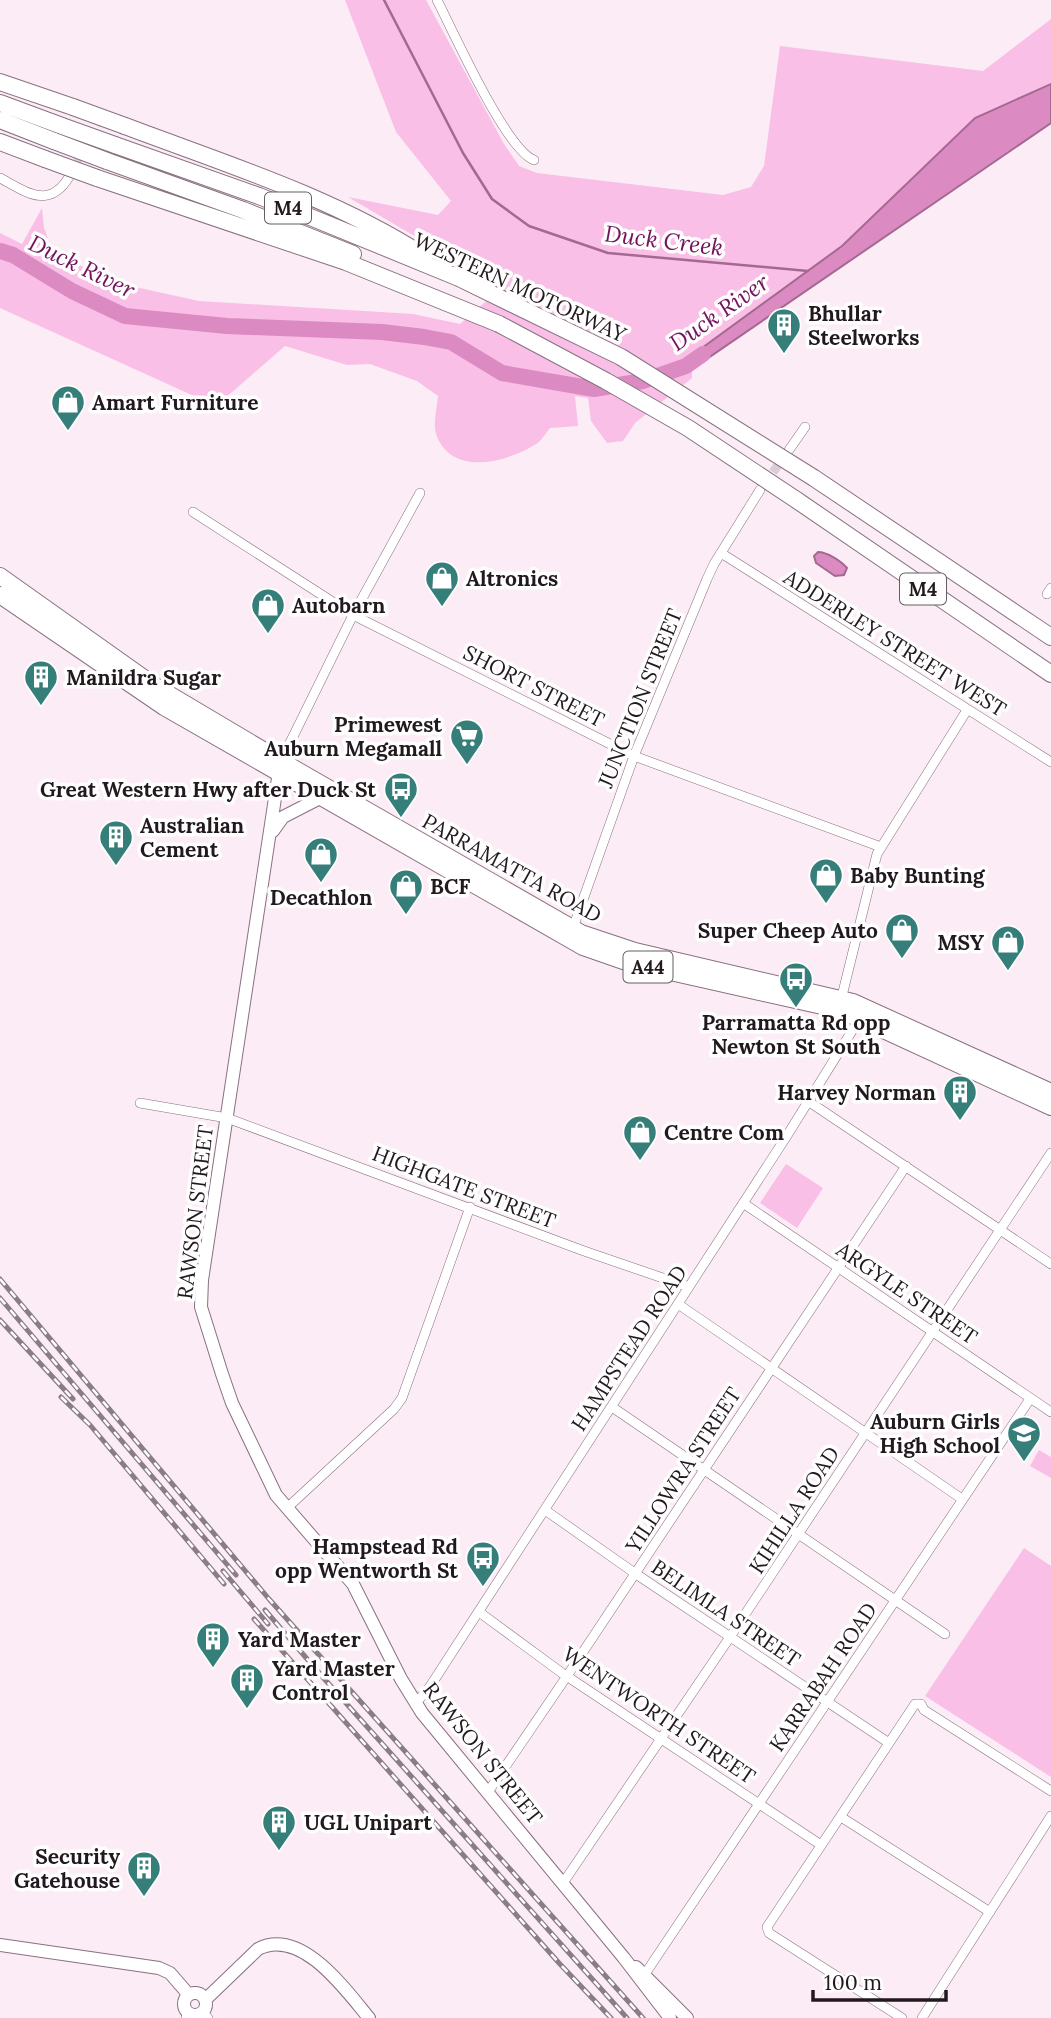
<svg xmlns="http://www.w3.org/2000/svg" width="1051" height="2018" font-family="Lora,serif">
<rect width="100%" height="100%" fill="#fcecf6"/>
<path fill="#f9bfe6" d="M 345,0 L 426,0 L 504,144 L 519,166 L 537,173 L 723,195 L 751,187 L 764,166 L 780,46 L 983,71 L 1051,19 L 1051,84 L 975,118 L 842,246 L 681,364 L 692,369 L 692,378 L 635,423 L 623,441 L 607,443 L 591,421 L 588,398 L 575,396 L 578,426 L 550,428 C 546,433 541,441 536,444 C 506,463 451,477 436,434 C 433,424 437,407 438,396 L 417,381 L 370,364 L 347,365 L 285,346 L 216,406 L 0,308 L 0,233 L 22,244 L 42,208 L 44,228 L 50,244 L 60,254 L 108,281 L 199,301 L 413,314 L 460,324 L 510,280 L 411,234 L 348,197 L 438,215 L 451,201 L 396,132 Z
M 786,1164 L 823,1188 L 797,1228 L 760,1203 Z
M 1039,1450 L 1051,1457 L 1051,1478 L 1030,1466 Z
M 1024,1548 L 1051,1566 L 1051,1777 L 925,1696 Z"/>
<path fill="#db8bc2" stroke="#a46991" stroke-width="2" d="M 1051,84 L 1051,123 L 692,369 L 680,364 L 842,246 L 975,118 Z
M 818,552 C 827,552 841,561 847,568 L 844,575 L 835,576 L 816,563 L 814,556 Z"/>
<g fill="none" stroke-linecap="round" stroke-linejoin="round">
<path stroke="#a46991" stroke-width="2.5" d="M 384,0 L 463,153 L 492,199 L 529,226 L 608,253 L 808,271"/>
<path stroke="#db8bc2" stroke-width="16" d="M 0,251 L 13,255 L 72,291 L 125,316 L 227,326 L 382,332 L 424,337 L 451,342 L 502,373 L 594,389 L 643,381 L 686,366 L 703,354"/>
<path stroke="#dbccd6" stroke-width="9" stroke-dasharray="9 4.5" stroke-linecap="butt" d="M 71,173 L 102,114
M 765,483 L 784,457"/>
<g stroke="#887180" stroke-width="10">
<path id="street" d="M 437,0 C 453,31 506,150 534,160
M 0,178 C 26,192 49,210 69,177
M 789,450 L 805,427
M 193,512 L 353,615 L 634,756 L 881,847
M 721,553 L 1051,762
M 1047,594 L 1051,588
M 281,761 L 353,615 L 420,493
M 573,928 L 634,756 L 707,579 L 714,564 L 760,490
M 841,1000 L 877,854 L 967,710
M 808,1101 L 1051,1264
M 140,1103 L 227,1118 L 584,1251 L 689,1287
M 743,1203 L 1051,1412
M 678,1304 L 962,1499
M 612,1407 L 945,1634
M 287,1508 L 394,1409 L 402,1398 L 470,1207
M 545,1510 L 636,1574 L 889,1743
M 479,1612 L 562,1673 L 821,1845
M 415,1704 L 429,1688 L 788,1134 L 860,1018
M 488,1792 L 567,1676 L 906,1166
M 841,1817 L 990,1912
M 563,1883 L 730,1637 L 1051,1153
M 645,1974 L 1030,1399
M 202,2012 L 208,2018
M 186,2018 L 188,2012
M 902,2018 L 769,1933 L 767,1927 L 915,1704 L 921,1704 L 924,1710 L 1051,1791
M 922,2018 L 1051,1816"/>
</g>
<g stroke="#887180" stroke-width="14">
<path id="secondary" d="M 280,765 L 202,1280 L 201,1307 L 222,1374 L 232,1403 L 276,1495 L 353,1584 L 401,1679 L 422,1713 L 624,1958 L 670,2018
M 273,831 L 283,817 L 320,798
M 0,1945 L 159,1968 L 170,1973 L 189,1995
M 636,1967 L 687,2018
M184 2004a11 11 0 1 1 22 0a11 11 0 1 1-22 0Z
M 205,2000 L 258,1949 C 301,1927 345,1989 369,2018"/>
</g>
<g stroke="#887180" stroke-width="18">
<path id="highway" d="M 0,82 L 73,107
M 0,103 L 62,126
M 0,120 L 54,141
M 125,126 C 226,164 332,197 424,256
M 0,142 L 45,159
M 115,145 L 259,196 L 459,278
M 107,161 L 243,210 L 353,254
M 97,178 L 346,262 L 499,324
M 814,478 L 1051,637
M 798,501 L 1051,674
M 0,576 L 155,686 L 295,769 L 581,933 L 635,951 L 853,1002 L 1051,1092
M 0,595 L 164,707 L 583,947 L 626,962 L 840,1010 L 1051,1107"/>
</g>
<use href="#street" stroke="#fff" stroke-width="9"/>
<use href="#secondary" stroke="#fff" stroke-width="12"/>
<use href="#highway" stroke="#fff" stroke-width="16"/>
<g stroke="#8a7d85" stroke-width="5">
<path id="rail" d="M 0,1279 L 269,1599 L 643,2018
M 0,1298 L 236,1575
M 0,1320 L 73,1399
M 61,1397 L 90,1425 L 224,1584
M 223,1571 L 268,1624
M 265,1610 L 320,1674 L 627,2018
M 254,1619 L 559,1963 L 611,2018"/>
</g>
<use href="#rail" stroke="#fefefe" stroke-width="2.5" stroke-dasharray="8" stroke-linecap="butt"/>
<g stroke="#887180" stroke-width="18" stroke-linecap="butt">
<path id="highway-bridge" d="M 73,107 L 125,126
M 62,126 L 115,145
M 54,141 L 107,161
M 45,159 L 97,178
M 459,278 L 621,357 L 814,478
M 499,324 L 606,381 L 688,428 L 798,501"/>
</g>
<use href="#highway-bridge" stroke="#fff" stroke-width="16"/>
</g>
<defs>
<g id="building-pin" transform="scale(1.75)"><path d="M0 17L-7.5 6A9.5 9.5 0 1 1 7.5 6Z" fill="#367e79" stroke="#fefefe"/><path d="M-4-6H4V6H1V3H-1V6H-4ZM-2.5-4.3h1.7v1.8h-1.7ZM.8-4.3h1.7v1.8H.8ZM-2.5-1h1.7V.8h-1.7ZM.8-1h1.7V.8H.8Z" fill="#fff"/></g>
<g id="shop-pin" transform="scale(1.75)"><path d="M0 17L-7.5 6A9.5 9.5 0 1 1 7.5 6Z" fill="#367e79" stroke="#fefefe"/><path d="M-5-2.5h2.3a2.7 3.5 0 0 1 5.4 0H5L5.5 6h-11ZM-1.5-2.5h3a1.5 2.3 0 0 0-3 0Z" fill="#fff"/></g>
<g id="supermarket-pin" transform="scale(1.75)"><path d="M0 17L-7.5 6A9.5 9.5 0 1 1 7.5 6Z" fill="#367e79" stroke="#fefefe"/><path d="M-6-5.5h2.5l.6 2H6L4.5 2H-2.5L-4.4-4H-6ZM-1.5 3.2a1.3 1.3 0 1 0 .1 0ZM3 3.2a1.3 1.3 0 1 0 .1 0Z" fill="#fff"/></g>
<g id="bus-pin" transform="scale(1.75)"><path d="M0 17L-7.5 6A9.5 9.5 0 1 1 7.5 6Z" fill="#367e79" stroke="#fefefe"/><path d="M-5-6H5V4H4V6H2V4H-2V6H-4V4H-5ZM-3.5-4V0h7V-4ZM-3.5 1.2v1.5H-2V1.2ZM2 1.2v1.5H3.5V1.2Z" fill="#fff"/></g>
<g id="school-pin" transform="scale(1.75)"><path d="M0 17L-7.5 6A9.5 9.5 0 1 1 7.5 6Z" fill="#367e79" stroke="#fefefe"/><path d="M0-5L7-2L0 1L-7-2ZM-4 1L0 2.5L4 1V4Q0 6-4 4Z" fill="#fff"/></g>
</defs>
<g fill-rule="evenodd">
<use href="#building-pin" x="784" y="325"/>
<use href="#shop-pin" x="68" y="402"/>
<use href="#shop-pin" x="442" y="578"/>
<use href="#shop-pin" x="268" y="605"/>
<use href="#building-pin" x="41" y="677"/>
<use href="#supermarket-pin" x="467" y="736"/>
<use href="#bus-pin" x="401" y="789"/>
<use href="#building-pin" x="116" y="837"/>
<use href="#shop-pin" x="321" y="854"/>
<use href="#shop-pin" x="826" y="875"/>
<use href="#shop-pin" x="406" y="886"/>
<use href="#shop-pin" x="902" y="930"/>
<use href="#shop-pin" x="1008" y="942"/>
<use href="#bus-pin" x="796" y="979"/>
<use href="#building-pin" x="960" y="1092"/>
<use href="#shop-pin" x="640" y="1132"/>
<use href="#school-pin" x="1024" y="1433"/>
<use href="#bus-pin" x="483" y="1558"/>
<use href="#building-pin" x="213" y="1639"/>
<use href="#building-pin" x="247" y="1680"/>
<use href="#building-pin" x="279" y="1822"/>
<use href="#building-pin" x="144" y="1868"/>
</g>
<g text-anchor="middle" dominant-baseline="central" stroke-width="7" stroke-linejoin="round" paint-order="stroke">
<g fill="#fefefe" stroke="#645e62" stroke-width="2">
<rect x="265" y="192.5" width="46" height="31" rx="5"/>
<rect x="900" y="573.5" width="46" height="31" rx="5"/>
<rect x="623.5" y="951.5" width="49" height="31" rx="5"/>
</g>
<g font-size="19" font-weight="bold" fill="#22191f">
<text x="288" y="208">M4</text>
<text x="923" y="589">M4</text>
<text x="648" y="967">A44</text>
</g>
<g font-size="21" fill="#22191f" stroke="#fefefe">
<text transform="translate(520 287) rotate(25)">WESTERN MOTORWAY</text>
<text transform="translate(895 643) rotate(32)">ADDERLEY STREET WEST</text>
<text transform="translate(534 686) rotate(27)">SHORT STREET</text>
<text transform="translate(640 698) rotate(-68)">JUNCTION STREET</text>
<text transform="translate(512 868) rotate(29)">PARRAMATTA ROAD</text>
<text transform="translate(464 1187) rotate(21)">HIGHGATE STREET</text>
<text transform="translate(195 1212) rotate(-83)">RAWSON STREET</text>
<text transform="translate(907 1293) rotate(34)">ARGYLE STREET</text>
<text transform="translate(629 1348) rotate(-57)">HAMPSTEAD ROAD</text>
<text transform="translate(683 1470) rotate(-57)">YILLOWRA STREET</text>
<text transform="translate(794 1510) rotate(-57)">KIHILLA ROAD</text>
<text transform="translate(726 1613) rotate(34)">BELIMLA STREET</text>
<text transform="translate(823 1677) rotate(-56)">KARRABAH ROAD</text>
<text transform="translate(659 1715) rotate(34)">WENTWORTH STREET</text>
<text transform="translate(483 1753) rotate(51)">RAWSON STREET</text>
</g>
<g font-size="21" font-weight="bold" fill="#22191f" stroke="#fefefe" text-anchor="start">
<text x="808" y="313">Bhullar<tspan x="808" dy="24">Steelworks</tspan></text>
<text x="92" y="402">Amart Furniture</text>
<text x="466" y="578">Altronics</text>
<text x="292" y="605">Autobarn</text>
<text x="66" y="677">Manildra Sugar</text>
<text x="442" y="724" text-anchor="end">Primewest<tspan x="442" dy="24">Auburn Megamall</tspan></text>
<text x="376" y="789" text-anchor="end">Great Western Hwy after Duck St</text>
<text x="140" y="825">Australian<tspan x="140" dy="24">Cement</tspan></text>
<text x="850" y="875">Baby Bunting</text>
<text x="430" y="886">BCF</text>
<text x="321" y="897" text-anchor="middle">Decathlon</text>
<text x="878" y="930" text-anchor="end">Super Cheep Auto</text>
<text x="984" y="942" text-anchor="end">MSY</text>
<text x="796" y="1022" text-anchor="middle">Parramatta Rd opp<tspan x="796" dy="24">Newton St South</tspan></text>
<text x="936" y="1092" text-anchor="end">Harvey Norman</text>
<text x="664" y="1132">Centre Com</text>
<text x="1000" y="1421" text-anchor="end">Auburn Girls<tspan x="1000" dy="24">High School</tspan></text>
<text x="458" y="1546" text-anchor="end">Hampstead Rd<tspan x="458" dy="24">opp Wentworth St</tspan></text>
<text x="238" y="1639">Yard Master</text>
<text x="272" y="1668">Yard Master<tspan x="272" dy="24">Control</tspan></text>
<text x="304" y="1822">UGL Unipart</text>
<text x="120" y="1856" text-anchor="end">Security<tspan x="120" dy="24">Gatehouse</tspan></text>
</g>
<g font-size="23" font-style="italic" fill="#72125c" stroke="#fefefe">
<text transform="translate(664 240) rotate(7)">Duck Creek</text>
<text transform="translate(82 266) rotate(26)">Duck River</text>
<text transform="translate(719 312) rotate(-35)">Duck River</text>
</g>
</g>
<path d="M813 1990v10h133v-10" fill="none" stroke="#22191f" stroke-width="3.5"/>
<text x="824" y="1990" font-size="21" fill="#22191f" stroke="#fefefe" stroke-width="5" paint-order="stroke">100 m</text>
</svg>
